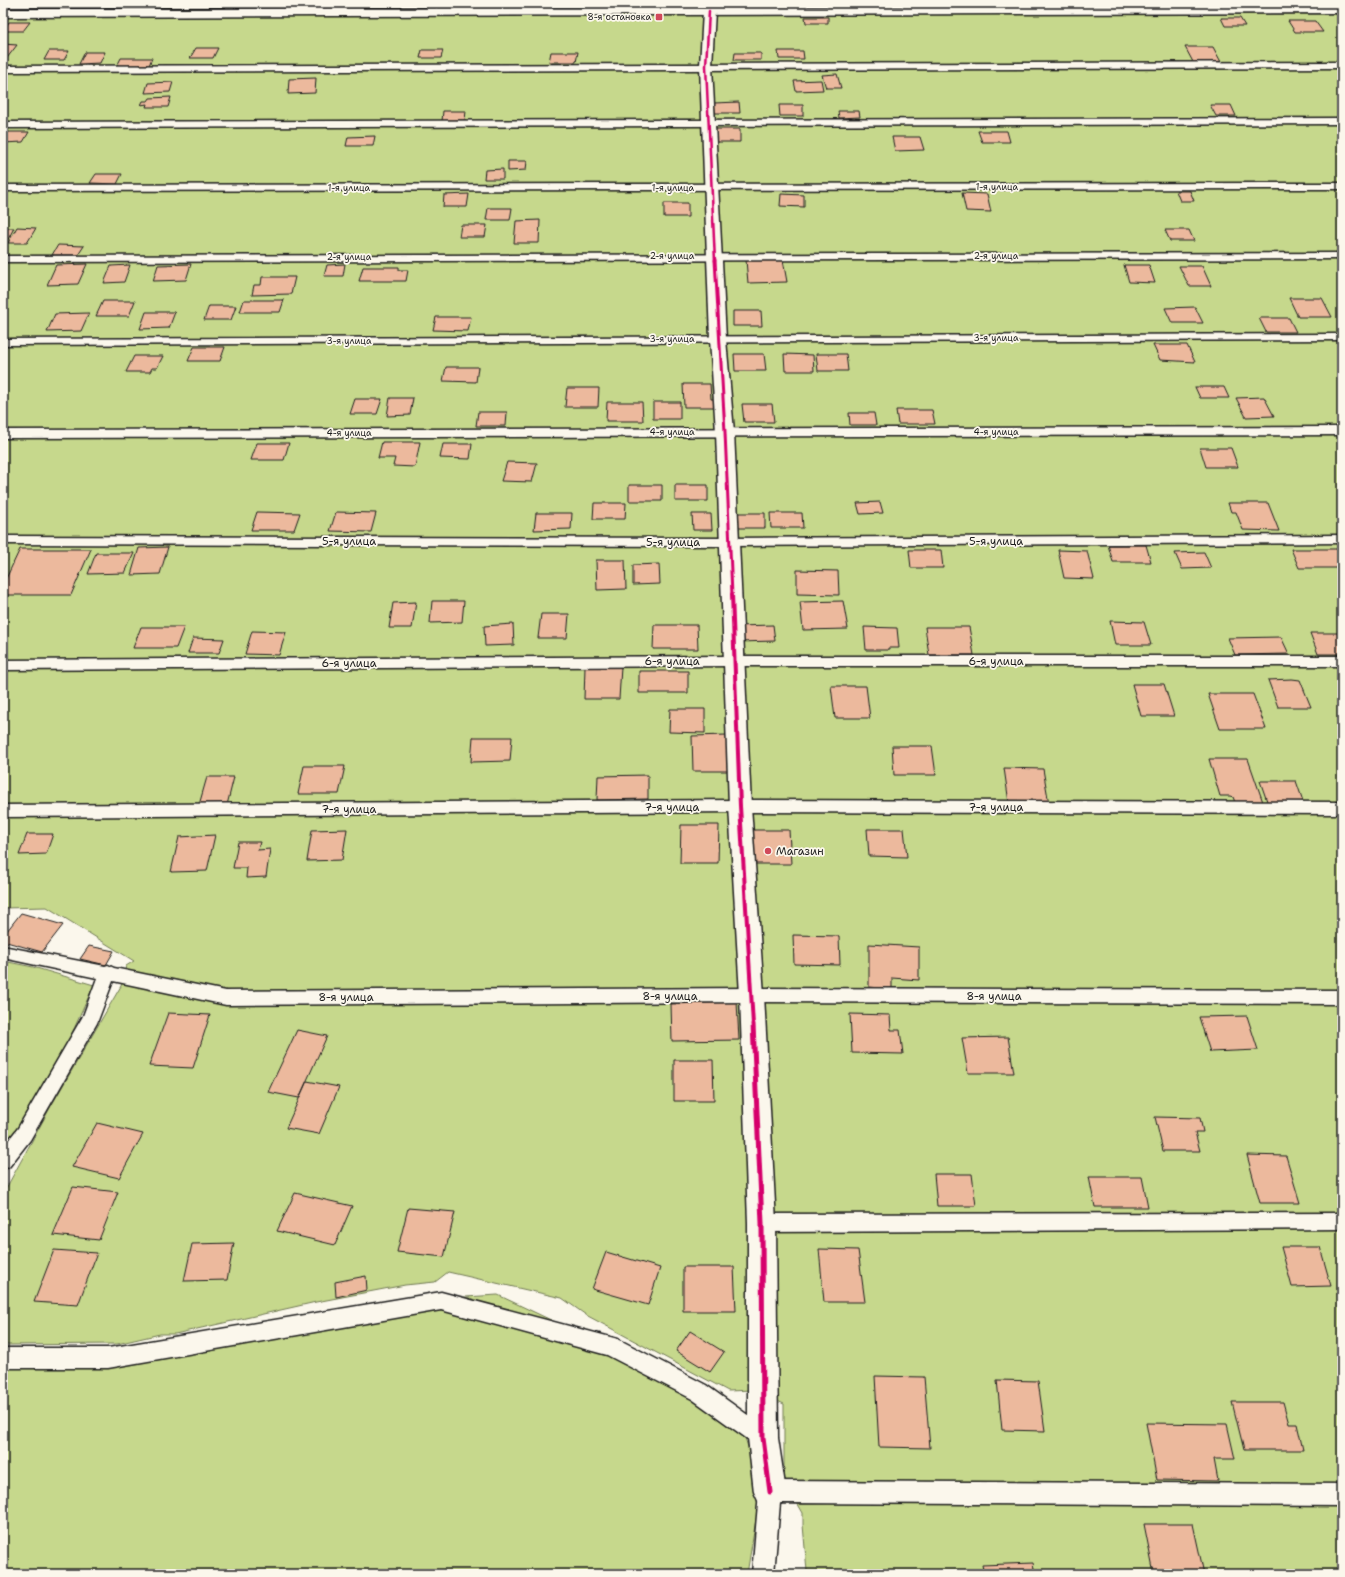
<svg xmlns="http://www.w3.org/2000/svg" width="1345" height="1577" font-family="'Shantell Sans',sans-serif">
<rect width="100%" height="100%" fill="#fbf7ec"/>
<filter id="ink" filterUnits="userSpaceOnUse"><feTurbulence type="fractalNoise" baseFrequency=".025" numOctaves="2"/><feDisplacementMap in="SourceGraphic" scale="8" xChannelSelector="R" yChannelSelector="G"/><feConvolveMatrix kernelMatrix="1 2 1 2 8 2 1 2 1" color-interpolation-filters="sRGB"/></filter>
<g filter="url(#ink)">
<path fill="#c6d88c" stroke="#717a54" d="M 1342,14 L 1342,1574 L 810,1574 L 807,1571 L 803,1525 L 803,1513 L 784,1480 L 784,1404 L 753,1390 L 728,1391 L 586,1315 L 562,1298 L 448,1272 L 435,1282 L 405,1285 L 316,1302 L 175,1334 L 160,1334 L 117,1344 L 3,1345 L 3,1194 L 51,1106 L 121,986 L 126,966 L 134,961 L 47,907 L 3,908 L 3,16 Z
M 3,961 L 33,967 L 94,985 C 68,1041 44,1101 3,1148 Z
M 498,1295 L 610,1348 L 741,1426 L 748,1447 L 760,1495 L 747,1574 L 3,1574 L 3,1364 L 149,1359 L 416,1300 Z"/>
<path fill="#ecb99d" stroke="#1c1c1c" d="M 805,17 L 828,17 L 828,23 L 806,23 Z
M 1221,18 L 1240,18 L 1245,26 L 1225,26 Z
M 1288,21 L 1315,21 L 1323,32 L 1295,32 Z
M 9,22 L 30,22 L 23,31 L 3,31 Z
M 3,44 L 17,45 L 7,58 L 3,58 Z
M 1185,47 L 1213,47 L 1221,62 L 1193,62 Z
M 196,48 L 218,48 L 213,58 L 190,58 Z
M 422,50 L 443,50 L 441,58 L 420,58 Z
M 49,51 L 69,51 L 64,60 L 44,60 Z
M 778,51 L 803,51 L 804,59 L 779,59 Z
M 85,52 L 105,52 L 100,63 L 79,64 Z
M 551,52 L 578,52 L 576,62 L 549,62 Z
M 735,53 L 761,53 L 761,60 L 734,60 Z
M 121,58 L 152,58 L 148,68 L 116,68 Z
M 837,74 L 841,88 L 826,88 L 822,75 Z
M 316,78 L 315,93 L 288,94 L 289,79 Z
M 821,80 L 823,90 L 796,91 L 794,81 Z
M 173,82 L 170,92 L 145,93 L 148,83 Z
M 171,97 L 168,107 L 146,107 L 147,104 L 141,105 L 143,101 L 148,101 L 150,98 Z
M 739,102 L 740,113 L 715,113 L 714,103 Z
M 779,105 L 803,105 L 803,116 L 780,116 Z
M 1210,105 L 1231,105 L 1236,116 L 1216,116 Z
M 443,111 L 466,111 L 465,120 L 442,121 Z
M 838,111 L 859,111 L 860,117 L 839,118 Z
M 715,129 L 740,129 L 740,142 L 715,142 Z
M 978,131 L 1007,131 L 1010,142 L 982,142 Z
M 3,132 L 29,132 L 23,142 L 3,143 Z
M 375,136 L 373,146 L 346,146 L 348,137 Z
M 892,137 L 920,137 L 924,150 L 895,151 Z
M 508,161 L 527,161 L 526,170 L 508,171 Z
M 503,169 L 503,179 L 484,179 L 485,170 Z
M 96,174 L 122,174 L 117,184 L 90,183 Z
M 1176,191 L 1190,191 L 1194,201 L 1180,201 Z
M 962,193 L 987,194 L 991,212 L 966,211 Z
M 469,194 L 467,207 L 443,207 L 444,195 Z
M 781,194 L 804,195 L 804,207 L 780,206 Z
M 664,203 L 688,203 L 688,217 L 664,217 Z
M 488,208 L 512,208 L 510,220 L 486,220 Z
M 540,220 L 539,243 L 514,243 L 516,221 Z
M 461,225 L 487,225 L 485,237 L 459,237 Z
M 17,227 L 36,228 L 27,243 L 8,243 Z
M 3,228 L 14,228 L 6,243 L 3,243 Z
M 1165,230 L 1189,230 L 1194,241 L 1170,241 Z
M 58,245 L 84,246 L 78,255 L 52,255 Z
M 746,260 L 783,260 L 787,282 L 748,283 Z
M 87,264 L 78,284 L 47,285 L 56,265 Z
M 191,264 L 186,280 L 153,281 L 158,265 Z
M 345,264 L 343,276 L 324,276 L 327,265 Z
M 130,265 L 124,282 L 104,283 L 111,266 Z
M 1124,265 L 1149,265 L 1155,283 L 1129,282 Z
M 1179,266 L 1202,266 L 1211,286 L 1189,286 Z
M 363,267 L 399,267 L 399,270 L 408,270 L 406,281 L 359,281 Z
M 262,277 L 295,277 L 291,294 L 252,295 L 254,285 L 261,285 Z
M 1289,298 L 1322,298 L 1332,317 L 1298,317 Z
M 244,300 L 284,300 L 280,312 L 240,312 Z
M 103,301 L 135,301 L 129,316 L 96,316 Z
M 209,306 L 236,306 L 231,320 L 204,320 Z
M 1195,307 L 1203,323 L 1172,323 L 1165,308 Z
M 733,311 L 761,311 L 762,326 L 733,326 Z
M 146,312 L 175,312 L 169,328 L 140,329 Z
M 89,313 L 81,331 L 47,332 L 55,314 Z
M 436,317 L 471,317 L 468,331 L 433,330 Z
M 1259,318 L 1289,318 L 1296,332 L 1266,332 Z
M 1153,345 L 1187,345 L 1195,362 L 1160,360 Z
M 194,347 L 225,347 L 220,361 L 188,361 Z
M 734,354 L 764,354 L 766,371 L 735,371 Z
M 784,354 L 813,355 L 814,371 L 785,371 Z
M 816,354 L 846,354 L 848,371 L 818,371 Z
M 134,356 L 163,356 L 157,368 L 152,368 L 150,372 L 126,372 Z
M 446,367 L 478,367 L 476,382 L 443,381 Z
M 683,384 L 710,384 L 711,399 L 716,399 L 716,407 L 684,407 Z
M 1195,387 L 1224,387 L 1229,398 L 1200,398 Z
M 567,388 L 599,388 L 598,407 L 565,407 Z
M 1264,397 L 1274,416 L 1246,417 L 1236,398 Z
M 390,398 L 413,398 L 410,415 L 387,416 Z
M 355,399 L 382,399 L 377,414 L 350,414 Z
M 607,402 L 642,402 L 643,421 L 606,421 Z
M 653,402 L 680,402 L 680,419 L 653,419 Z
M 742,404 L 772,404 L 774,422 L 744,422 Z
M 896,410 L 932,410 L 935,424 L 898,424 Z
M 478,412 L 507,412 L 506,426 L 476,426 Z
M 849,413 L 874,413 L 876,425 L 850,425 Z
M 382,442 L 420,442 L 415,467 L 393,466 L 395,458 L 378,458 Z
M 257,443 L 289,443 L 284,460 L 251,460 Z
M 443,444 L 472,444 L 470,459 L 440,458 Z
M 1200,448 L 1231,448 L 1238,467 L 1206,467 Z
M 507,462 L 537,463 L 532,482 L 501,481 Z
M 629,485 L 662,485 L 662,501 L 629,501 Z
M 675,485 L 708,485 L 708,501 L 675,501 Z
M 880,502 L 883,513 L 860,514 L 857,503 Z
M 594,503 L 626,503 L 625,519 L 593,519 Z
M 1228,503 L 1268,503 L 1279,531 L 1243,530 L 1236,512 L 1231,512 Z
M 257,512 L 300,513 L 294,530 L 251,530 Z
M 336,512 L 376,513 L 371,532 L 330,531 Z
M 536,513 L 572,513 L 571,529 L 534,530 Z
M 731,513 L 765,513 L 765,528 L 732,528 Z
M 770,513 L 802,513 L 803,528 L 771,528 Z
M 692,514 L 711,514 L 712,530 L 693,530 Z
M 1108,545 L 1146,545 L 1151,562 L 1113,562 Z
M 168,547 L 160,574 L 131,575 L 139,548 Z
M 20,549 L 91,549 L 71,595 L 3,595 L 3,585 Z
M 1291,549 L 1341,549 L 1342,568 L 1299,568 Z
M 909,550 L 941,550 L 943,568 L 911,568 Z
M 1058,550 L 1087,551 L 1094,579 L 1064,578 Z
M 1204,552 L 1211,568 L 1182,569 L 1175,553 Z
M 96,553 L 134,553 L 125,573 L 88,574 Z
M 596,560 L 625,560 L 626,589 L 597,590 Z
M 659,564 L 660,584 L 633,585 L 633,565 Z
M 797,570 L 838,571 L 839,595 L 797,594 Z
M 432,601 L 464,601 L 462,622 L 430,623 Z
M 843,601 L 848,629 L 803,630 L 800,602 Z
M 416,602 L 412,628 L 389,628 L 393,603 Z
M 541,614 L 569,614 L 567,638 L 538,638 Z
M 1110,621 L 1144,622 L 1151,645 L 1115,645 Z
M 513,624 L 514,645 L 485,646 L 484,626 Z
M 654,625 L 697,625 L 698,649 L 653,649 Z
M 773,625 L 775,641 L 738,642 L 737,626 Z
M 141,627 L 184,627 L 176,648 L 133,648 Z
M 864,627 L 897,628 L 899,648 L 888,648 L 888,650 L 866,650 Z
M 925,627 L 969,627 L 974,655 L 929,655 Z
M 252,631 L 286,632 L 279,655 L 245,654 Z
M 1310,633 L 1342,633 L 1342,654 L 1318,654 Z
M 1281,637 L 1289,654 L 1235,655 L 1228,638 Z
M 193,638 L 224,639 L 219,653 L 188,653 Z
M 585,667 L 621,667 L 619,699 L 584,699 Z
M 639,671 L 688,671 L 688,693 L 639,693 Z
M 1292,679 L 1300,680 L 1311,707 L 1278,707 L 1268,680 Z
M 1132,684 L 1164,684 L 1174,716 L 1141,716 Z
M 831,686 L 866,686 L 870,718 L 835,718 Z
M 1208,694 L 1253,694 L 1266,729 L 1220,729 Z
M 670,709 L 705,709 L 705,733 L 669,732 Z
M 727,735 L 729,771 L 693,771 L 692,736 Z
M 473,737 L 512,737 L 510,761 L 471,762 Z
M 892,746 L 932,746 L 936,775 L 894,775 Z
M 1209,759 L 1248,759 L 1264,805 L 1242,805 L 1235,802 L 1233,797 L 1230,796 L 1220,796 Z
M 304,766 L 345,766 L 339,794 L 298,794 Z
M 1004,768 L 1043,769 L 1049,804 L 1009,803 Z
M 648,775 L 648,799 L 597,800 L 598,776 Z
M 207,777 L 234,777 L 227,805 L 199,805 Z
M 1260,781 L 1296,781 L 1304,804 L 1268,804 Z
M 681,825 L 719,825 L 718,863 L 680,863 Z
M 347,829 L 342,860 L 307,861 L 312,830 Z
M 867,829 L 904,829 L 907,857 L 869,856 Z
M 750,830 L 789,830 L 791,864 L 750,864 Z
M 27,834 L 53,834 L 46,854 L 19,855 Z
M 215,835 L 207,871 L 171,872 L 179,837 Z
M 238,842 L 260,842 L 258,850 L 270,849 L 266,877 L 246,878 L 247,868 L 233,868 Z
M 21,913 L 63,925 L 42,952 L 3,941 L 3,936 Z
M 793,935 L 839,936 L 840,965 L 794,964 Z
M 869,944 L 919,947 L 919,980 L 892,978 L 892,989 L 869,987 Z
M 89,946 L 114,951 L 106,965 L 80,959 Z
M 737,1002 L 739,1040 L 672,1041 L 671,1004 Z
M 168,1013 L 210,1015 L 193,1068 L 149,1066 Z
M 850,1014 L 890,1015 L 891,1030 L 900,1030 L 903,1054 L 852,1053 Z
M 1247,1016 L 1258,1050 L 1210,1052 L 1199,1017 Z
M 297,1030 L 327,1036 L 299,1098 L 268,1092 Z
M 1008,1037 L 1014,1073 L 968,1073 L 962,1038 Z
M 674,1060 L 713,1060 L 714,1101 L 674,1101 Z
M 307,1081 L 339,1087 L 319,1134 L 286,1128 Z
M 1155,1117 L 1200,1118 L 1203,1132 L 1195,1132 L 1200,1151 L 1163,1151 Z
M 97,1123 L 143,1134 L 119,1178 L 72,1167 Z
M 1247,1155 L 1286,1156 L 1300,1203 L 1260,1203 Z
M 934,1174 L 972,1174 L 976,1206 L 937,1206 Z
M 1089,1177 L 1142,1177 L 1148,1207 L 1095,1207 Z
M 73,1187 L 118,1192 L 99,1240 L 53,1235 Z
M 295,1193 L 352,1206 L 335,1245 L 277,1231 Z
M 408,1208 L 455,1212 L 444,1257 L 397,1252 Z
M 234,1243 L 227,1280 L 184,1281 L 192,1244 Z
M 1281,1247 L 1320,1247 L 1331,1286 L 1292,1287 Z
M 819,1249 L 858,1250 L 865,1302 L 824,1302 Z
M 54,1250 L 97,1253 L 78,1305 L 34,1302 Z
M 606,1252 L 660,1268 L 648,1305 L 592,1289 Z
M 683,1267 L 734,1267 L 736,1311 L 683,1311 Z
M 366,1276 L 367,1290 L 336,1297 L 335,1282 Z
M 690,1331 L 724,1352 L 710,1372 L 676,1351 Z
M 875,1376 L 924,1377 L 930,1448 L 879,1447 Z
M 997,1380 L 1038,1381 L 1045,1431 L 1002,1430 Z
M 1232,1402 L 1283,1402 L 1289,1424 L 1297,1424 L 1303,1450 L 1244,1450 Z
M 1146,1423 L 1227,1424 L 1235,1459 L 1214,1459 L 1218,1481 L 1157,1480 Z
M 1144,1524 L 1193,1524 L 1204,1574 L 1154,1574 Z
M 1033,1563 L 1035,1574 L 984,1574 L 982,1565 Z"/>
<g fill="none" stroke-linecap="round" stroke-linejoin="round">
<g stroke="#1c1c1c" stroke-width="3">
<path id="service" d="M 1342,62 L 1342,68 L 3,72 L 3,66 Z
M 1342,118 L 1342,124 L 3,128 L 3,122 Z
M 1342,183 L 1342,189 L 3,191 L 3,185 Z
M 1342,253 L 1342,259 L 3,262 L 3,256 Z
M 1342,334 L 1342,340 L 3,345 L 3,339 Z
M 1342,427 L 1342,435 L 3,438 L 3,430 Z
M 1342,535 L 1342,543 L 729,546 L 3,544 L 3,536 L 729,538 Z
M 734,656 L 1342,656 L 1342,666 L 734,666 L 3,670 L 3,660 Z
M 740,800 L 1342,802 L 1342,814 L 740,812 L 3,817 L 3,805 Z
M 3,946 L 105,966 L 108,965 L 114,968 L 226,991 L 752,988 L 1342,990 L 1342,1004 L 752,1002 L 226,1005 L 113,981 L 97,1023 L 30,1140 L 9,1167 L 3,1169 L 3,1147 L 18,1128 L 83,1016 L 97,978 L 3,958 Z
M 1342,1213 L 1342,1229 L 762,1232 L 755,1229 L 753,1223 L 755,1217 L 762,1214 Z
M 441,1292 L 618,1339 L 706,1385 L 770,1431 L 773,1438 L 770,1445 L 763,1448 L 756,1445 L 692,1399 L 607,1355 L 441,1310 L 108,1368 L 3,1368 L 3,1348 L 108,1348 Z
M 770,1481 L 1342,1484 L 1342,1506 L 780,1503 L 774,1574 L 752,1574 L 759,1492 L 763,1485 Z"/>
</g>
<g stroke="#1c1c1c" stroke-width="3">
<path id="tertiary" d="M 709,7 L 715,11 L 712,66 L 726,339 L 734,432 L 751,806 L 764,995 L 776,1223 L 778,1438 L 786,1492 L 781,1503 L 770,1508 L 759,1503 L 754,1492 L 748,1438 L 748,1223 L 740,995 L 729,806 L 716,432 L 710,339 L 700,66 L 703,11 Z"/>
</g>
<g stroke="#1c1c1c" stroke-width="3">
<path id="secondary" d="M 1342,5 L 1342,13 L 3,17 L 3,9 Z"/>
</g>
<use href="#service" fill="#fbf7ec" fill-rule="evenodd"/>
<use href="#tertiary" fill="#fbf7ec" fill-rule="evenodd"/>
<use href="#secondary" fill="#fbf7ec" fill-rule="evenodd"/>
<g stroke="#fbf7ec" stroke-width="4">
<path id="cycleway-far3" d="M 709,11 L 706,66 L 715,261"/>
</g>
<g stroke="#fbf7ec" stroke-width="5">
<path id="cycleway-far2" d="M 715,260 L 725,432 L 732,595"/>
</g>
<g stroke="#fbf7ec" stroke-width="6">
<path id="cycleway-far1" d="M 732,594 L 740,806 L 753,1025"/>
</g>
<g stroke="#fbf7ec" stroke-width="8">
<path id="cycleway" d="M 753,1024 L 762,1223 L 763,1438 L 770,1492"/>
</g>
<use href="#cycleway-far3" stroke="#d6006c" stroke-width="2.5"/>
<use href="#cycleway-far2" stroke="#d6006c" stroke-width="3"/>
<use href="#cycleway-far1" stroke="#d6006c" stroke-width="4"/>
<use href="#cycleway" stroke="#d6006c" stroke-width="5"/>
</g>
</g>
<g fill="#d1495b" stroke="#fbf7ec" stroke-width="1.5">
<rect x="655" y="13" width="8" height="8" rx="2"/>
<circle cx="768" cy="851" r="4"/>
</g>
<g text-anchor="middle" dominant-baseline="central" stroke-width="3.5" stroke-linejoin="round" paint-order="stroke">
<g font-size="9" fill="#1c1c1c" stroke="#fbf7ec" text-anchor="end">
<text x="651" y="17">8-я остановка</text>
</g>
<g font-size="9" fill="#1c1c1c" stroke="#fbf7ec">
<text x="997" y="187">1-я улица</text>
<text x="349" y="188">1-я улица</text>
<text x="673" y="188">1-я улица</text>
<text x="672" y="256">2-я улица</text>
<text x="996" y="256">2-я улица</text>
<text x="349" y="257">2-я улица</text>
<text x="996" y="338">3-я улица</text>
<text x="672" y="339">3-я улица</text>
<text x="349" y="341">3-я улица</text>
<text x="672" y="432">4-я улица</text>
<text x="996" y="432">4-я улица</text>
<text x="349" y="433">4-я улица</text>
</g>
<g font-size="11" fill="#1c1c1c" stroke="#fbf7ec">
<text x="349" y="541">5-я улица</text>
<text x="996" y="541">5-я улица</text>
<text x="673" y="542">5-я улица</text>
<text x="672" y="661">6-я улица</text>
<text x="996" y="661">6-я улица</text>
<text x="349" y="663">6-я улица</text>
<text x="672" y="807">7-я улица</text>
<text x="996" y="807">7-я улица</text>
<text x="349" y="809">7-я улица</text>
<text x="670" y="996">8-я улица</text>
<text x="994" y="996">8-я улица</text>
<text x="346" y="997">8-я улица</text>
</g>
<g font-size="11" fill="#1c1c1c" stroke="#fbf7ec" text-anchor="start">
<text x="776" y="851">Магазин</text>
</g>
</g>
<rect width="1345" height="1577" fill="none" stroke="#fbf7ec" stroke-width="16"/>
<rect x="8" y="8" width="1329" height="1561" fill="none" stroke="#1c1c1c" stroke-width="1.5" filter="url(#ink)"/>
</svg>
